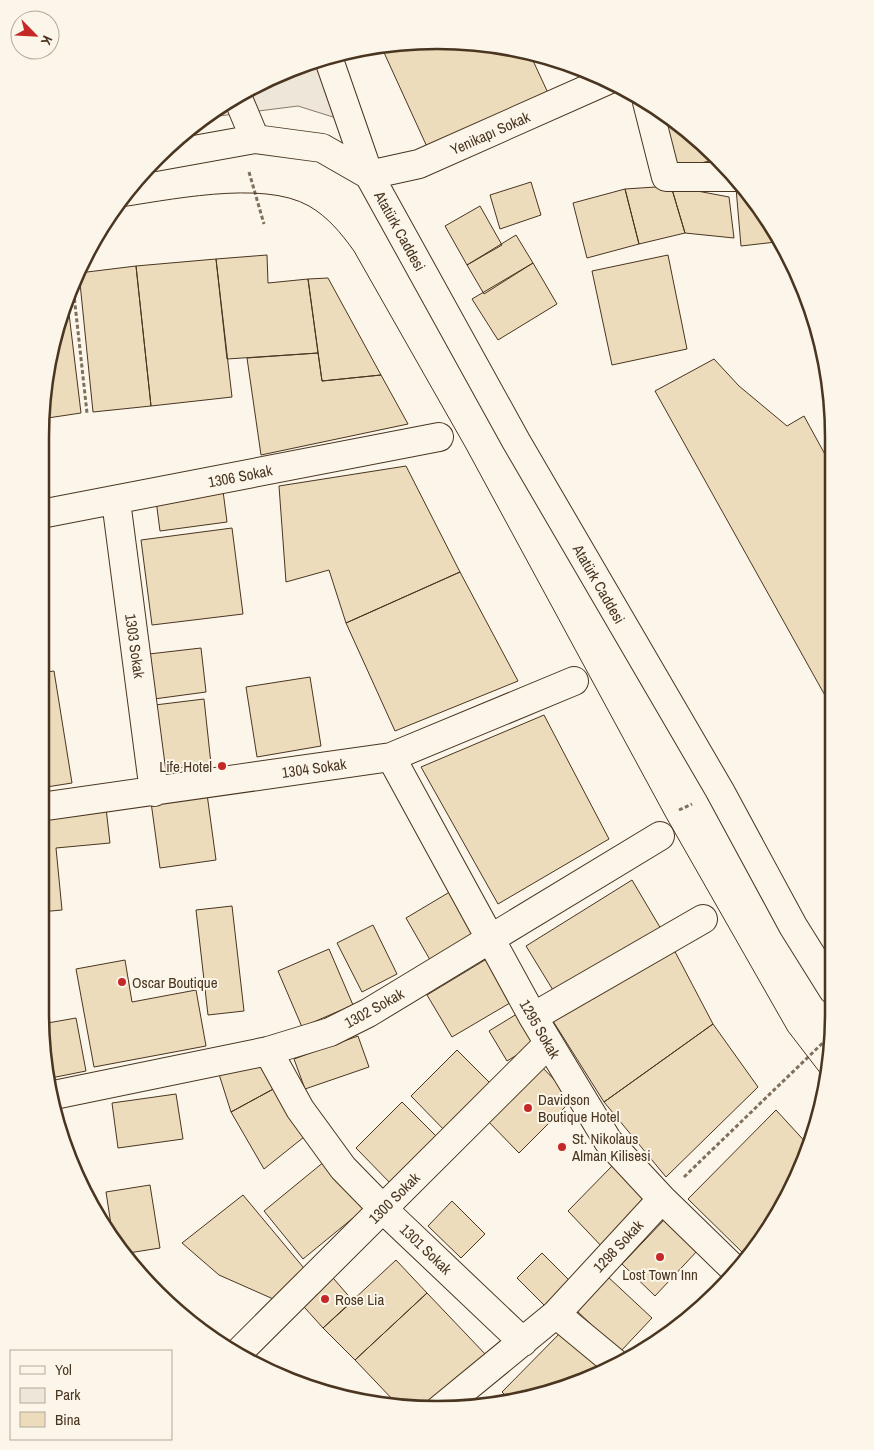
<svg xmlns="http://www.w3.org/2000/svg" width="874" height="1450" font-family="'Archivo Narrow',sans-serif">
<rect width="100%" height="100%" fill="#fbf6e9"/>
<path fill="#ede6d9" stroke="#887966" d="M 328,57 L 346,115 L 333,117 L 298,106 L 203,118 C 239,88 285,70 328,57 Z"/>
<path fill="#ecdcbc" stroke="#4a3520" d="M 437,40 L 515,48 L 529,52 L 548,93 L 428,149 L 381,46 Z
M 663,111 L 717,159 L 677,169 Z
M 531,182 L 541,215 L 500,229 L 490,195 Z
M 671,186 L 685,233 L 639,244 L 625,189 Z
M 671,186 L 729,197 L 734,238 L 685,233 Z
M 744,187 L 775,230 L 776,242 L 741,246 L 736,188 Z
M 625,189 L 639,244 L 587,258 L 573,203 Z
M 480,206 L 502,245 L 467,265 L 445,226 Z
M 516,235 L 533,263 L 484,294 L 467,265 Z
M 267,255 L 268,283 L 308,279 L 318,353 L 227,359 L 216,259 Z
M 668,255 L 687,349 L 612,365 L 592,271 Z
M 216,259 L 232,397 L 151,406 L 136,266 Z
M 533,263 L 557,304 L 498,340 L 472,299 Z
M 136,266 L 151,406 L 93,412 L 79,273 Z
M 328,278 L 381,375 L 322,381 L 308,279 Z
M 67,297 L 81,413 L 41,419 L 61,309 Z
M 318,353 L 322,381 L 381,375 L 408,424 L 261,455 L 247,358 Z
M 714,359 L 739,386 L 787,426 L 804,416 L 833,469 L 832,708 L 655,391 Z
M 406,466 L 460,572 L 346,623 L 329,570 L 286,582 L 279,486 Z
M 223,491 L 227,522 L 160,531 L 156,500 Z
M 232,528 L 243,614 L 152,625 L 141,540 Z
M 460,572 L 518,681 L 395,731 L 346,623 Z
M 201,648 L 206,692 L 154,699 L 149,654 Z
M 54,671 L 72,783 L 40,788 L 40,673 Z
M 310,677 L 321,746 L 257,757 L 246,687 Z
M 204,699 L 211,764 L 163,770 L 155,705 Z
M 544,715 L 609,839 L 498,904 L 421,767 Z
M 207,794 L 216,860 L 160,868 L 151,802 Z
M 106,808 L 110,843 L 56,848 L 62,910 L 40,912 L 40,815 Z
M 632,880 L 661,929 L 556,995 L 526,946 Z
M 453,890 L 480,938 L 433,965 L 406,918 Z
M 232,906 L 244,1011 L 208,1015 L 196,910 Z
M 373,925 L 397,974 L 362,992 L 337,943 Z
M 671,944 L 713,1024 L 604,1102 L 553,1021 Z
M 329,949 L 353,1005 L 302,1027 L 278,971 Z
M 490,957 L 515,1000 L 452,1037 L 427,995 Z
M 125,960 L 132,1002 L 196,990 L 206,1046 L 94,1067 L 76,969 Z
M 520,1012 L 538,1042 L 507,1061 L 489,1031 Z
M 76,1018 L 86,1071 L 51,1078 L 42,1024 Z
M 713,1024 L 758,1087 L 666,1177 L 604,1102 Z
M 358,1036 L 369,1067 L 305,1089 L 294,1059 Z
M 457,1050 L 496,1089 L 449,1135 L 411,1096 Z
M 265,1058 L 277,1087 L 231,1112 L 218,1071 Z
M 538,1063 L 573,1099 L 519,1153 L 483,1116 Z
M 277,1087 L 304,1137 L 264,1169 L 231,1112 Z
M 176,1094 L 183,1139 L 118,1148 L 112,1103 Z
M 402,1102 L 441,1141 L 394,1187 L 356,1148 Z
M 776,1110 L 810,1147 L 767,1234 L 746,1256 L 688,1199 Z
M 325,1161 L 364,1209 L 303,1259 L 264,1211 Z
M 613,1165 L 652,1205 L 606,1251 L 568,1211 Z
M 150,1185 L 160,1248 L 122,1254 L 113,1238 L 106,1192 Z
M 243,1195 L 308,1273 L 280,1302 L 219,1275 L 182,1243 Z
M 452,1201 L 485,1234 L 461,1258 L 428,1226 Z
M 665,1219 L 698,1250 L 655,1296 L 622,1264 Z
M 542,1253 L 575,1286 L 550,1311 L 517,1278 Z
M 396,1260 L 427,1293 L 355,1360 L 323,1328 Z
M 327,1271 L 353,1301 L 323,1328 L 296,1298 Z
M 607,1276 L 652,1318 L 620,1352 L 576,1310 Z
M 427,1293 L 487,1356 L 432,1409 L 396,1403 L 355,1360 Z
M 566,1327 L 607,1366 L 564,1389 L 508,1398 L 502,1392 Z
M 471,1396 L 478,1403 L 459,1406 Z"/>
<g fill="none" stroke-linecap="round" stroke-linejoin="round">
<g stroke="#4a3520" stroke-width="30">
<path id="street" d="M 328,57 L 369,175 L 419,164 L 608,80
M 237,96 L 255,139
M 647,102 L 666,177 L 737,177
M 116,501 L 154,792
M 41,514 L 439,437
M 391,757 L 533,1017 L 608,1141 L 662,1199 L 734,1269
M 40,807 L 391,757 L 574,681
M 533,1017 L 703,919
M 268,1051 L 300,1109 L 343,1168 L 383,1209 L 523,1342
M 54,1095 L 268,1051 L 330,1032 L 368,1013 L 660,836
M 556,1314 L 614,1362
M 239,1352 L 548,1044
M 439,1410 L 556,1314 L 662,1199"/>
</g>
<g stroke="#4a3520" stroke-width="30">
<path id="secondary" d="M 155,157 L 255,139 L 322,148 L 369,175 L 516,441 L 720,791 L 793,926 L 833,990"/>
</g>
<path stroke="#7f6f5c" stroke-width="3" stroke-dasharray="4 2.5" stroke-linecap="butt" d="M 249,172 L 264,224
M 73,286 L 87,413
M 679,810 L 692,804
M 684,1177 L 833,1033"/>
<use href="#street" stroke="#fbf6e9" stroke-width="28"/>
<use href="#secondary" stroke="#fbf6e9" stroke-width="28"/>
<path stroke="#4a3520" stroke-width="1" d="M 114,208 C 166,201 262,179 309,206 C 328,217 341,233 354,251 L 466,448 L 666,817 L 788,1031 L 825,1079"/>
</g>
<g fill="#c62828" stroke="#fbf6e9" stroke-width="2">
<circle cx="222" cy="766" r="5"/>
<circle cx="122" cy="982" r="5"/>
<circle cx="528" cy="1108" r="5"/>
<circle cx="562" cy="1147" r="5"/>
<circle cx="660" cy="1257" r="5"/>
<circle cx="325" cy="1299" r="5"/>
</g>
<g text-anchor="middle" dominant-baseline="central" stroke-width="4" stroke-linejoin="round" paint-order="stroke">
<g font-size="15" fill="#4a3520" stroke="#fbf6e9">
<text transform="translate(490 133) rotate(-24)">Yenikapı Sokak</text>
<text transform="translate(400 231) rotate(61)">Atatürk Caddesi</text>
<text transform="translate(240 476) rotate(-11)">1306 Sokak</text>
<text transform="translate(599 584) rotate(60)">Atatürk Caddesi</text>
<text transform="translate(135 646) rotate(82)">1303 Sokak</text>
<text transform="translate(314 768) rotate(-8)">1304 Sokak</text>
<text transform="translate(374 1008) rotate(-29)">1302 Sokak</text>
<text transform="translate(540 1029) rotate(60)">1295 Sokak</text>
<text transform="translate(394 1198) rotate(-45)">1300 Sokak</text>
<text transform="translate(618 1246) rotate(-47)">1298 Sokak</text>
<text transform="translate(426 1249) rotate(44)">1301 Sokak</text>
</g>
<g font-size="15" fill="#4a3520" stroke="#fbf6e9" text-anchor="start">
<text x="212" y="766" text-anchor="end">Life Hotel</text>
<text x="132" y="982">Oscar Boutique</text>
<text x="538" y="1099">Davidson<tspan x="538" dy="17">Boutique Hotel</tspan></text>
<text x="572" y="1138">St. Nikolaus<tspan x="572" dy="17">Alman Kilisesi</tspan></text>
<text x="660" y="1274" text-anchor="middle">Lost Town Inn</text>
<text x="335" y="1299">Rose Lia</text>
</g>
</g>
<path d="M0 0H874V1450H0ZM437 49H437A388 388 0 0 1 825 437V1013A388 388 0 0 1 437 1401H437A388 388 0 0 1 49 1013V437A388 388 0 0 1 437 49Z" fill="#fbf6e9" fill-rule="evenodd"/>
<path fill="none" stroke="#4a3520" stroke-width="2.5" d="M437 49H437A388 388 0 0 1 825 437V1013A388 388 0 0 1 437 1401H437A388 388 0 0 1 49 1013V437A388 388 0 0 1 437 49Z"/>
<rect x="10" y="1350" width="162" height="90" fill="#fbf6e9" stroke="#b4a999"/>
<rect x="20" y="1366" width="25" height="8" fill="#fbf6e9" stroke="#b4a999"/>
<text x="55" y="1375" font-size="15" fill="#4a3520">Yol</text>
<rect x="20" y="1388" width="25" height="15" fill="#ede6d9" stroke="#b4a999"/>
<text x="55" y="1400" font-size="15" fill="#4a3520">Park</text>
<rect x="20" y="1412" width="25" height="15" fill="#ecdcbc" stroke="#b4a999"/>
<text x="55" y="1425" font-size="15" fill="#4a3520">Bina</text>
<g transform="translate(35 35) rotate(114)"><circle r="24" fill="#fbf6e9" stroke="#b4a999"/>
<path d="M0-4L9 19L0 12L-9 19Z" fill="#c62828"/>
<text y="-8" font-size="14" font-weight="bold" text-anchor="middle" fill="#4a3520">K</text>
</g>
</svg>
